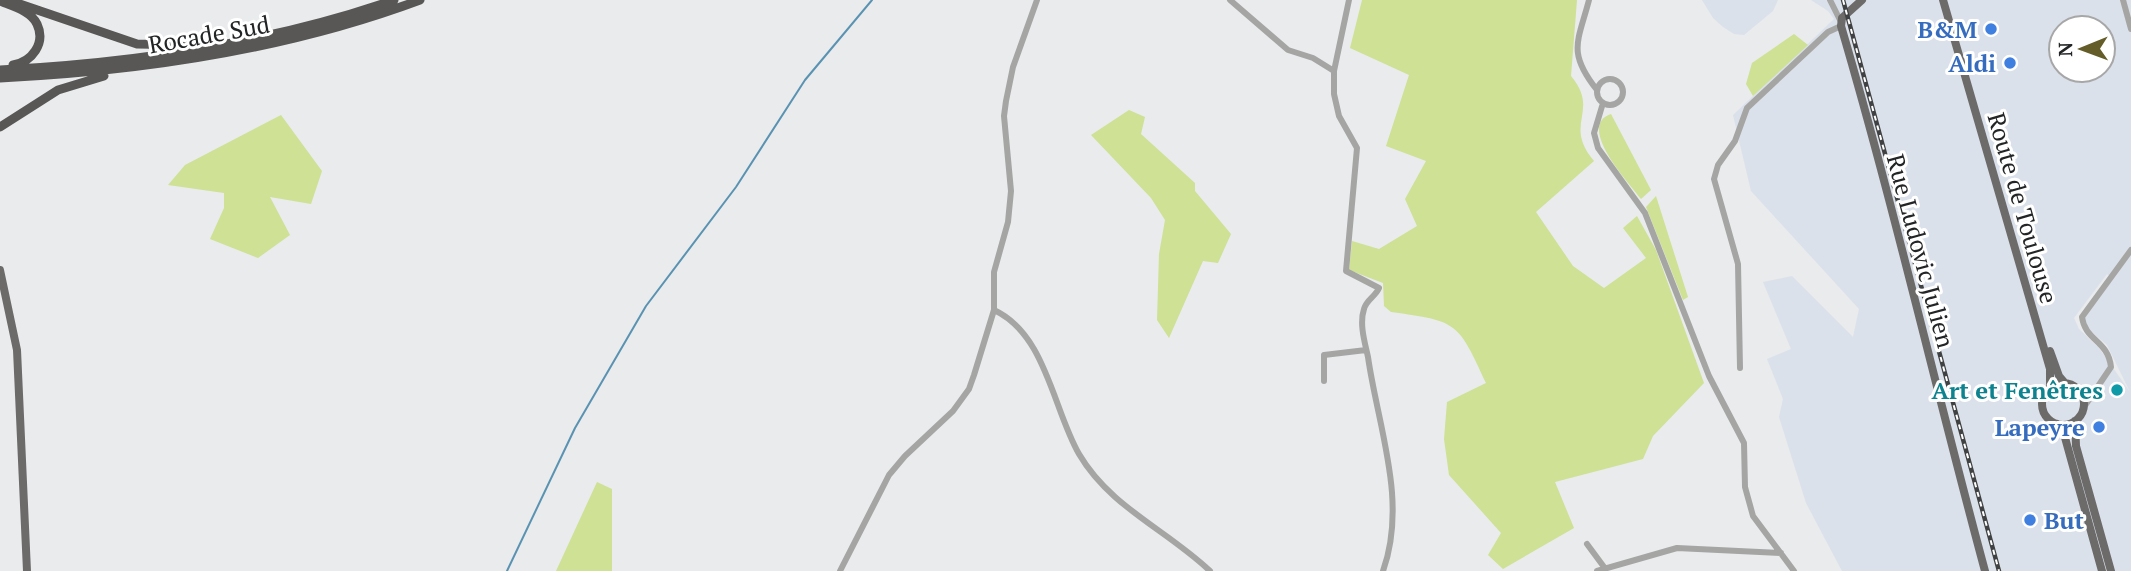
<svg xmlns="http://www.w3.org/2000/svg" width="2131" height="571" font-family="'PT Serif',serif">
<rect width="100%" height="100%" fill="#e9ebed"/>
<path fill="#dbe1ea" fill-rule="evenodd" d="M 1702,0 L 1778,0 L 1773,11 L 1744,35 L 1734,34 L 1723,27 L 1713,18 Z
M 1811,0 L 2131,0 L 2131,571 L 1842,571 L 1806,503 L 1779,417 L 1783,399 L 1767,359 L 1791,349 L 1763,282 L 1792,276 L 1853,337 L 1859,309 L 1751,191 L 1733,115 L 1834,19 L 1828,11 ZM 2061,28 L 2103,28 L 2103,70 L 2061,70 ZM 2107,274 L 2112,278 L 2085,317 L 2086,327 L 2107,345 L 2130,392 L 2099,348 L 2079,329 L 2074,318 Z"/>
<path fill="#cee194" d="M 1362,0 L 1577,0 L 1571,76 C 1601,112 1562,123 1594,161 L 1536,212 L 1573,266 L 1604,288 L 1646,258 L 1623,228 L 1637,216 L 1656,250 L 1704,383 L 1653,436 L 1643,459 L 1555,482 L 1574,528 L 1503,569 L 1488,555 L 1501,533 L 1449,475 L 1444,439 L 1447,402 L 1486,383 C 1458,322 1458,321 1391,312 L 1384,306 L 1383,283 L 1349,270 L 1352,241 L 1379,249 L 1417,226 L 1405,199 L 1426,161 L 1386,146 L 1409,75 L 1350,48 Z
M 1794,34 L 1808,45 L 1753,96 L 1746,84 L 1752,63 Z
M 1129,110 L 1145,117 L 1141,134 L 1195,183 L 1195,191 L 1231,234 L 1218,263 L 1203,261 L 1169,338 L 1157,320 L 1159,254 L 1165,220 L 1151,198 L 1091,135 Z
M 1611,114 L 1651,190 L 1641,199 C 1630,184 1575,126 1611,114 Z
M 281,115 L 322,171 L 311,204 L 270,197 L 290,235 L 258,258 L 210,239 L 224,208 L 224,193 L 168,185 L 185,165 Z
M 1656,196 L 1688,297 L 1683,300 L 1646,207 Z
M 597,482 L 612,489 L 612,571 L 556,571 Z"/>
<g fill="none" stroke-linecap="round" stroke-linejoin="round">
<path stroke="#5a93b2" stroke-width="2" d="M 507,571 L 575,428 L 646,306 L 736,187 L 805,80 L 872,0"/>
<path stroke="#a5a5a4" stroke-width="6" d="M 1230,0 L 1288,50 L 1313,58 L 1334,71
M 1349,0 L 1334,71 L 1334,94 L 1339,116 L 1357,148 L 1346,271 L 1379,288 C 1376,296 1366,300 1364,309 C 1359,324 1365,343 1368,357 C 1378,427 1408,501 1383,571
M 1589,0 C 1578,42 1567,52 1597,90
M 1830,0 L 1841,22
M 2123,0 L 2131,29
M1597 92a13 13 0 1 1 26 0a13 13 0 1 1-26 0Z
M 1603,103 L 1594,133 L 1598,148 L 1645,213 L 1709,376 L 1744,443 L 1745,487 L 1753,516 L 1794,571
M 994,310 C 1046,334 1053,409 1079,454 C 1110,507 1167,530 1210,571
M 1740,368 L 1738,264 L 1714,179 L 1718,165 L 1735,141 L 1747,108 L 1828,32 L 1841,26
M 1324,381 L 1324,355 L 1366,350
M 2080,391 L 2087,392 L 2097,387
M 2084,407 L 2111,367 C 2108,340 2085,341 2082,317 L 2131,250
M 1587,544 L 1604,567
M 840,571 L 889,475 L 905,456 L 953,411 L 969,389 L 974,375 L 994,310 L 994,272 L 1008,222 L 1011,191 L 1004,116 L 1006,101 L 1013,67 L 1037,0
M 1597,571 L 1677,548 L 1781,553"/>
<path stroke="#6c6b6a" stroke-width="8" d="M 1862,0 L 1842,18 L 1841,26 C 1894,206 1936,390 1985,571
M 1943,0 L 2050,369 L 2050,387
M 0,270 L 17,350 L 27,571
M 2050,351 L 2059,376 L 2065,383
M2042 404a21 21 0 1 1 42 0a21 21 0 1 1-42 0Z
M 2075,421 L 2076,446 L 2111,571
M 2057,424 L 2064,434 L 2102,571"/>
<path stroke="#585755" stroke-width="9" d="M 8,0 L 137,44 L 195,45
M 0,1 C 12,6 31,11 37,24 C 46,43 32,62 13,65
M 0,70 C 133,63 268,44 394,0
M 0,78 C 142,71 286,50 420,0
M 0,127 L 58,90 L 104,76"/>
<g stroke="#3f4142" stroke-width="4.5">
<path id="rail" d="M 1843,0 L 1999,571"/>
</g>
<use href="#rail" stroke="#fff" stroke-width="2" stroke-dasharray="5" stroke-linecap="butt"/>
</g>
<g fill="#3f7fe0" stroke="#fff" stroke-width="2.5">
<circle cx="1991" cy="29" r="7"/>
<circle cx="2010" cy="63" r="7"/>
<circle cx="2099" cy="427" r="7"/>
<circle cx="2030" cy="520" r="7"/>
</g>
<circle fill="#0f9aa8" stroke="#fff" stroke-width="2.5" cx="2117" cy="390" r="7"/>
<g text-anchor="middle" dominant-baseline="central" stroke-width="6" stroke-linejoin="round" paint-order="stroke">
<g font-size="24" font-weight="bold" fill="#366cbe" stroke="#fff" text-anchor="end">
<text x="1977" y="29">B&amp;M</text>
<text x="1996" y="63">Aldi</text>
<text x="2085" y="427">Lapeyre</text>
<text x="2044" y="520" text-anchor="start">But</text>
</g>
<g font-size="24" fill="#232425" stroke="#fff">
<text transform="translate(209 34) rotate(-10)">Rocade Sud</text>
<text transform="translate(2023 208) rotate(74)">Route de Toulouse</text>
<text transform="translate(1921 251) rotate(75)">Rue Ludovic Julien</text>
</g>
<g font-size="24" font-weight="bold" fill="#0d838f" stroke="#fff" text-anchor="end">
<text x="2103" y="390">Art et Fenêtres</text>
</g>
</g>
<g transform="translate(2082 49) rotate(269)"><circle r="33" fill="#ffffff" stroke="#a7a7a8" stroke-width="2"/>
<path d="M0-5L12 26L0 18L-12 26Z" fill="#645c29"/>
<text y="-10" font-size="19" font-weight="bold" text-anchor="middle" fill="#232425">N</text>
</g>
</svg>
